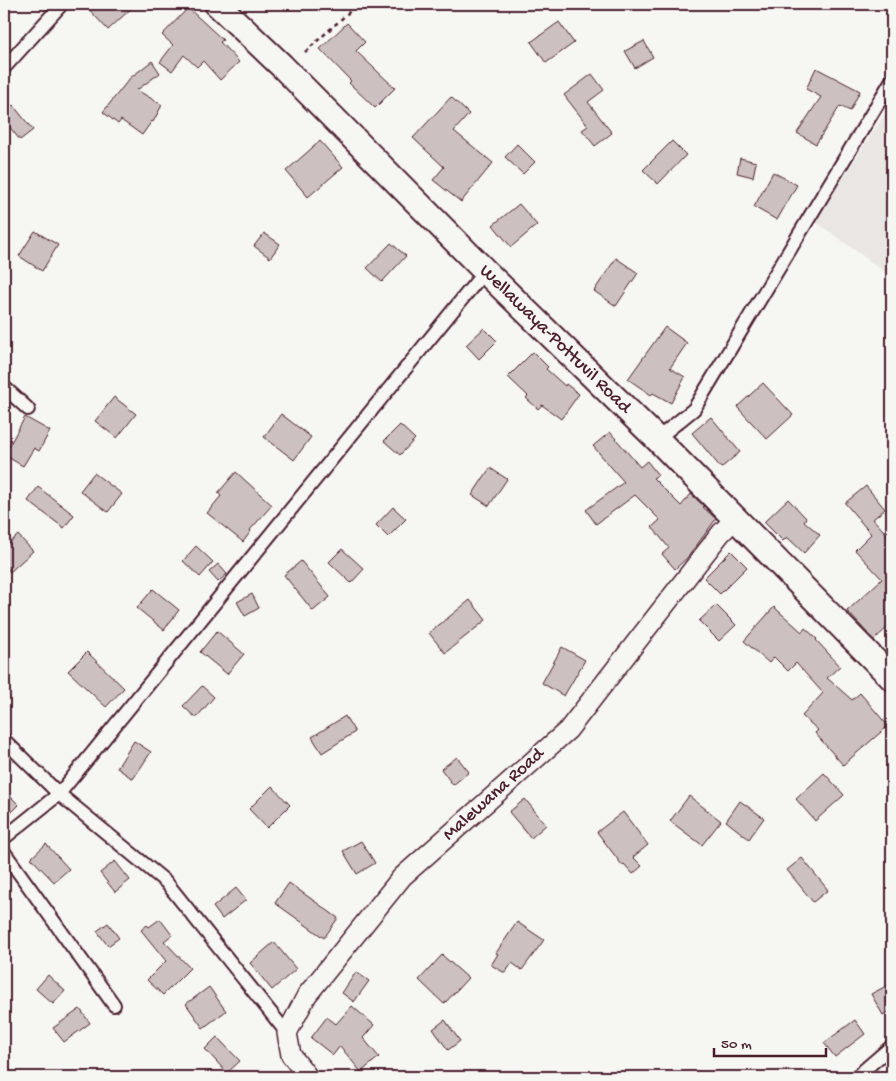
<svg xmlns="http://www.w3.org/2000/svg" width="896" height="1081" font-family="'Gochi Hand',sans-serif">
<rect width="100%" height="100%" fill="#f6f6f2"/>
<filter id="ink" filterUnits="userSpaceOnUse"><feTurbulence type="fractalNoise" baseFrequency=".02" numOctaves="2"/><feDisplacementMap in="SourceGraphic" scale="10" xChannelSelector="R" yChannelSelector="G"/><feConvolveMatrix kernelMatrix="1 2 1 2 8 2 1 2 1" color-interpolation-filters="sRGB"/></filter>
<g filter="url(#ink)">
<path fill="#e9e6e3" d="M 892,103 L 892,277 L 815,221 Z"/>
<path fill="#ccc1c0" stroke="#4a1f2b" d="M 84,4 L 136,4 L 108,30 Z
M 188,8 L 223,40 L 220,42 L 239,62 L 220,80 L 203,61 L 197,67 L 184,55 L 172,71 L 160,62 L 173,45 L 162,35 Z
M 559,22 L 574,43 L 546,63 L 531,42 Z
M 347,23 L 365,42 L 356,51 L 395,88 L 375,108 L 349,83 L 351,81 L 320,49 Z
M 644,41 L 653,57 L 635,68 L 625,51 Z
M 152,61 L 160,73 L 137,90 L 162,105 L 153,122 L 152,121 L 142,135 L 121,120 L 118,124 L 103,112 L 130,78 Z
M 816,68 L 860,91 L 850,111 L 840,106 L 816,144 L 797,133 L 821,97 L 806,89 Z
M 592,74 L 604,90 L 588,102 L 612,133 L 595,146 L 582,130 L 588,126 L 564,95 Z
M 451,97 L 469,114 L 454,131 L 493,163 L 461,202 L 433,180 L 444,167 L 413,138 Z
M 13,105 L 33,130 L 20,140 L 4,120 L 4,112 Z
M 320,141 L 343,167 L 308,197 L 286,171 Z
M 672,141 L 686,155 L 658,184 L 643,170 Z
M 517,144 L 535,162 L 523,174 L 505,157 Z
M 740,158 L 756,162 L 753,177 L 737,173 Z
M 773,172 L 797,185 L 777,220 L 754,207 Z
M 519,204 L 537,225 L 511,247 L 493,225 Z
M 35,231 L 58,245 L 42,271 L 19,256 Z
M 264,233 L 280,244 L 270,258 L 254,246 Z
M 391,243 L 406,256 L 382,282 L 367,268 Z
M 616,258 L 638,273 L 616,306 L 594,291 Z
M 665,327 L 687,343 L 670,368 L 685,377 L 671,403 L 653,393 L 651,395 L 628,379 Z
M 484,328 L 497,341 L 479,359 L 466,345 Z
M 533,352 L 548,367 L 546,369 L 565,386 L 566,384 L 579,394 L 561,419 L 542,405 L 538,409 L 526,398 L 528,396 L 508,377 Z
M 763,383 L 793,415 L 767,439 L 737,407 Z
M 114,397 L 136,414 L 117,438 L 95,421 Z
M 281,414 L 311,437 L 294,460 L 264,437 Z
M 25,417 L 50,431 L 39,451 L 34,448 L 23,466 L 4,455 Z
M 711,417 L 740,452 L 721,468 L 692,433 Z
M 400,425 L 415,439 L 400,455 L 384,441 Z
M 610,432 L 640,467 L 647,461 L 658,475 L 653,478 L 681,506 L 691,494 L 704,506 L 703,507 L 716,519 L 688,557 L 675,569 L 662,554 L 669,548 L 652,527 L 660,520 L 635,495 L 596,524 L 586,510 L 624,482 L 593,446 Z
M 490,468 L 507,479 L 489,506 L 472,495 Z
M 236,472 L 272,505 L 250,530 L 251,531 L 243,542 L 207,513 L 221,496 L 218,493 Z
M 94,473 L 122,494 L 108,512 L 80,491 Z
M 866,486 L 885,509 L 873,519 L 892,540 L 892,623 L 874,640 L 847,611 L 882,579 L 855,550 L 871,534 L 845,503 Z
M 38,487 L 74,515 L 64,528 L 28,501 Z
M 788,499 L 806,518 L 804,521 L 820,535 L 804,553 L 787,537 L 783,541 L 764,522 Z
M 393,507 L 406,519 L 388,537 L 376,525 Z
M 18,535 L 33,551 L 10,572 L 4,564 L 4,548 Z
M 196,546 L 213,562 L 200,577 L 183,561 Z
M 342,549 L 364,569 L 351,583 L 329,562 Z
M 731,551 L 747,567 L 720,594 L 704,578 Z
M 301,561 L 330,597 L 313,611 L 284,575 Z
M 218,564 L 227,574 L 218,582 L 209,572 Z
M 153,589 L 179,610 L 164,630 L 137,608 Z
M 252,594 L 259,608 L 245,616 L 237,602 Z
M 470,600 L 486,620 L 445,653 L 429,633 Z
M 716,605 L 736,625 L 719,641 L 699,621 Z
M 774,607 L 802,632 L 805,628 L 817,639 L 816,640 L 840,666 L 827,678 L 852,700 L 860,693 L 888,726 L 843,765 L 815,733 L 818,730 L 802,716 L 823,693 L 796,663 L 788,671 L 774,657 L 769,663 L 744,641 Z
M 217,631 L 244,654 L 227,674 L 200,652 Z
M 562,647 L 585,660 L 564,696 L 542,683 Z
M 87,652 L 124,688 L 106,707 L 68,671 Z
M 202,686 L 214,697 L 196,718 L 183,706 Z
M 345,716 L 355,732 L 322,753 L 312,737 Z
M 134,741 L 151,752 L 133,779 L 117,768 Z
M 457,757 L 469,772 L 453,785 L 441,769 Z
M 824,773 L 844,795 L 815,821 L 796,799 Z
M 272,786 L 290,805 L 267,828 L 249,809 Z
M 4,790 L 19,805 L 4,820 Z
M 689,796 L 721,821 L 702,845 L 670,821 Z
M 525,799 L 546,825 L 531,838 L 509,812 Z
M 740,801 L 764,818 L 749,839 L 726,821 Z
M 623,812 L 648,845 L 633,857 L 642,866 L 633,874 L 624,864 L 622,865 L 597,832 Z
M 361,841 L 375,863 L 357,874 L 343,851 Z
M 46,844 L 69,869 L 54,882 L 31,858 Z
M 802,858 L 828,890 L 813,902 L 787,870 Z
M 115,861 L 130,880 L 115,892 L 100,873 Z
M 289,883 L 338,918 L 324,938 L 275,903 Z
M 236,888 L 246,900 L 222,919 L 213,907 Z
M 160,919 L 172,935 L 164,941 L 190,968 L 163,995 L 147,980 L 166,961 L 141,930 L 147,925 L 149,927 Z
M 517,922 L 544,940 L 522,970 L 512,963 L 505,973 L 491,965 L 498,954 L 496,953 Z
M 108,923 L 119,938 L 108,946 L 97,931 Z
M 274,942 L 296,969 L 272,990 L 250,963 Z
M 442,955 L 468,978 L 444,1004 L 419,980 Z
M 356,972 L 369,981 L 354,1002 L 342,993 Z
M 48,975 L 65,991 L 53,1004 L 36,989 Z
M 892,983 L 892,1010 L 883,1015 L 871,994 Z
M 209,987 L 226,1011 L 203,1028 L 186,1004 Z
M 352,1006 L 374,1025 L 363,1038 L 379,1057 L 361,1072 L 340,1046 L 333,1055 L 311,1038 L 327,1017 L 336,1024 Z
M 80,1009 L 90,1023 L 64,1042 L 53,1028 Z
M 445,1020 L 460,1041 L 448,1050 L 433,1029 Z
M 855,1020 L 865,1034 L 835,1057 L 824,1043 Z
M 217,1037 L 240,1061 L 227,1073 L 205,1049 Z"/>
<g fill="none" stroke-linecap="round" stroke-linejoin="round">
<g stroke="#4a1f2b" stroke-width="16">
<path id="street" d="M 4,68 L 62,4
M 4,387 L 28,409
M 657,439 L 694,409 L 892,80
M 4,740 L 59,794 L 166,882 L 287,1033
M 4,838 L 59,794 L 485,271
M 4,852 L 114,1005
M 856,1077 L 892,1046"/>
</g>
<g stroke="#4a1f2b" stroke-width="22">
<path id="secondary" d="M 308,1077 L 291,1055 L 287,1033 L 307,995 L 402,877 L 568,730 L 721,533 L 735,519"/>
</g>
<g stroke="#4a1f2b" stroke-width="28">
<g id="highway">
<path id="s1" d="M 217,4 L 282,66 L 485,271 L 657,439 L 892,678"/>
</g>
</g>
<path stroke="#4a1f2b" stroke-width="2.5" stroke-dasharray="4 4" stroke-linecap="butt" d="M 305,52 L 358,4"/>
<use href="#street" stroke="#f6f6f2" stroke-width="12"/>
<use href="#secondary" stroke="#f6f6f2" stroke-width="19"/>
<use href="#highway" stroke="#f6f6f2" stroke-width="24"/>
</g>
</g>
<g text-anchor="middle" dominant-baseline="central" stroke-width="4" stroke-linejoin="round" paint-order="stroke">
<g font-size="19" fill="#4a1f2b" stroke="#f6f6f2">
<text stroke="none"><textPath href="#s1" startOffset="476">Wellawaya-Pottuvil Road</textPath></text>
<text transform="translate(494 795) rotate(-42)">Malewana Road</text>
</g>
</g>
<rect width="896" height="1081" fill="none" stroke="#f6f6f2" stroke-width="20"/>
<rect x="10" y="10" width="876" height="1061" fill="none" stroke="#4a1f2b" stroke-width="2" filter="url(#ink)"/>
<path d="M714 1048v8h112v-8" fill="none" stroke="#4a1f2b" stroke-width="2.5"/>
<text x="721" y="1048" font-size="15" fill="#4a1f2b" stroke="#f6f6f2" stroke-width="4" paint-order="stroke">50 m</text>
</svg>
